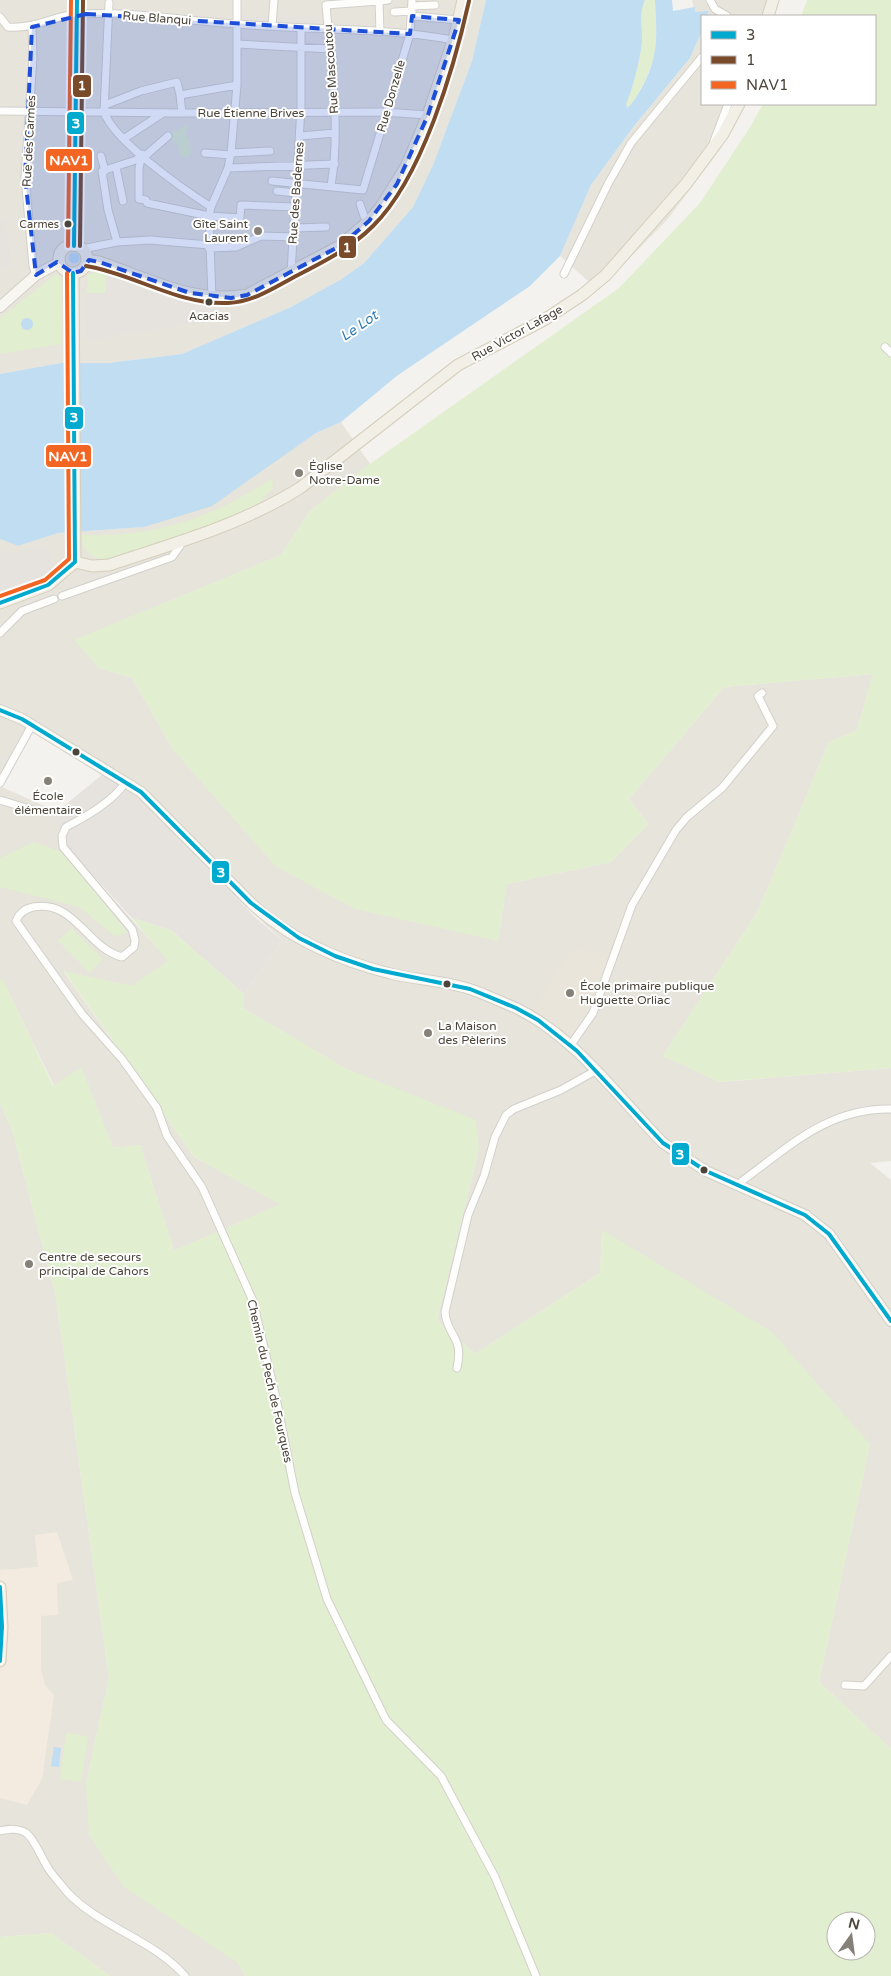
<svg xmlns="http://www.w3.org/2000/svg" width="891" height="1976" font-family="'Varela Round',sans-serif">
<rect width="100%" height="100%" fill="#f4f2ee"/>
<path fill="#e7e4dc" d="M 0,0 L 486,0 L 472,61 L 433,165 L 413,207 L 364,263 L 340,280 L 291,307 L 182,354 L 108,363 L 61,363 L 0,374 Z
M 692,0 L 779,0 L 774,16 L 707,16 L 709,12 L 695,12 Z
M 702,31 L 702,104 L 745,104 L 719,151 L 667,220 L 598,290 L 560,256 L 591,185 L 634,126 L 690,58 Z
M 341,422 L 370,464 L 310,511 L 281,555 L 75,640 L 99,668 L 132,678 L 174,751 L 498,941 L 507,884 L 611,862 L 648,824 L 629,799 L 724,687 L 873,674 L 857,730 L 829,742 L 758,911 L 663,1056 L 720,1082 L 891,1068 L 891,1161 L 870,1163 L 891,1180 L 891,1749 L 819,1682 L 870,1444 L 602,1231 L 600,1273 L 475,1354 L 437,1320 L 479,1148 L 243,1008 L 244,994 L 282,940 L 103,774 L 32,732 L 2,787 L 51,809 L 66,846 L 169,961 L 132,986 L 64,972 L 194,1157 L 281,1204 L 174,1251 L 140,1145 L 113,1148 L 81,1068 L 54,1086 L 2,979 L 0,979 L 0,539 L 18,546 L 58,533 L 144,527 L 275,461 L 316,433 Z
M 0,1102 L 13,1133 L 56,1297 L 109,1678 L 86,1783 L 239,1964 L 245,1976 L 110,1976 L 51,1933 L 0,1937 Z"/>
<path fill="#f3ebdf" d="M 57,1532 L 73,1580 L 57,1583 L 58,1615 L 41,1616 L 41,1669 L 45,1685 L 54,1695 L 42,1779 L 27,1805 L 0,1798 L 0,1570 L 38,1567 L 35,1535 Z"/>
<path fill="#e6e2de" d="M 103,774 L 135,796 L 257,919 L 282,940 L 244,994 L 171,930 L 132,918 L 66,846 L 53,815 Z"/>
<path fill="#eae5da" d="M 572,950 L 608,952 L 608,959 L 595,999 L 577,1034 L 571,1036 L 535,1010 L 550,981 Z"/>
<path fill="#e1eecf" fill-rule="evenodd" d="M 645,0 L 655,0 C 657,36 659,57 640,90 C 637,96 633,103 627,108 L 625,104 C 632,92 642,53 642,39 C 642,26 639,12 645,0 Z
M 807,0 L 891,0 L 891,1068 L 719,1082 L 663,1056 L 758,911 L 829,742 L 857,730 L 873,674 L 724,687 L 629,799 L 648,824 L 611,862 L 507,884 L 498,941 L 355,909 L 276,867 L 174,751 L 132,678 L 99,668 L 74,640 L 281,555 L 310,511 L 370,464 L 619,288 L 700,203 L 749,129 L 763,104 L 875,104 L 875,16 L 801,16 Z
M 188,124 L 187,131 L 184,131 L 190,143 L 191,153 L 186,158 L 179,153 L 180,148 L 169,135 Z
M 98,271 L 107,273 L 105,293 L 87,293 L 87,275 Z
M 56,274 L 61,277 L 61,344 L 0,354 L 0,318 Z
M 272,478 L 274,487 L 259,503 L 227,520 L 108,559 C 91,560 83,550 81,535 C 152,538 214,518 272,478 Z
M 34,842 L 65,853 L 127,932 L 116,937 L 79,907 L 0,887 L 0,858 Z
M 132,918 L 171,930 L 244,994 L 243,1008 L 345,1068 L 476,1120 L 479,1148 L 437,1320 L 475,1354 L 600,1273 L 602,1230 L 772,1332 L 870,1444 L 819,1682 L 891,1749 L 891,1976 L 245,1976 L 239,1964 L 124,1887 L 89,1835 L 86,1783 L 109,1678 L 56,1297 L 13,1133 L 0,1102 L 0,979 L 2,978 L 53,1086 L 81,1067 L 113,1148 L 140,1145 L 174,1251 L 280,1204 L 194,1157 L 64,971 L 132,986 L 168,961 ZM 836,1921 L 866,1921 L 866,1951 L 836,1951 Z
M 71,928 L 103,959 L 90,973 L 58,941 Z
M 66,1733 L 88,1736 L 81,1782 L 60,1779 Z
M 51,1933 L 110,1976 L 0,1976 L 0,1937 Z"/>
<path fill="#e6e3df" d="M 236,15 L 327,16 L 331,54 L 237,47 Z
M 5,220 L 12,266 L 0,270 L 0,221 Z
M 107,273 L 210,303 L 224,306 L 217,320 L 86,340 L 87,293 L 105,293 Z
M 48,546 L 54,571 L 34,584 L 0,596 L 0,550 L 10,554 Z"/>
<path fill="#c0ddf1" d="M 486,0 L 645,0 C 639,12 642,26 642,39 C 642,53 632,92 626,104 L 627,108 C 633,103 637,96 641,89 C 659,57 657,35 655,0 L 672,0 L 673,11 L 695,7 L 695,12 L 709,11 L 707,16 L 702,16 L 702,31 L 690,58 L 634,126 L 591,185 L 560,256 L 530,286 L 398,375 L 341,422 L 316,433 L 212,506 L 144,527 L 58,533 L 18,546 L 0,539 L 0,374 L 61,363 L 108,363 L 182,354 L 291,307 L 340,280 L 364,263 L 413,207 L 433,165 L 472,61 Z
M68.5 258a5.5 5.5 0 1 1 11 0a5.5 5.5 0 1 1-11 0Z
M21 324a6 6 0 1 1 12 0a6 6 0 1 1-12 0Z
M 54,1747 L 61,1748 L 59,1767 L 51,1766 Z"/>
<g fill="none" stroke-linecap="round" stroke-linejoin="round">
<g stroke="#d2d0cb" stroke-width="9">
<path id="street" d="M 710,0 L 715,9 L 727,16
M 109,3 L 104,112 C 114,141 183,189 211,207
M 412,6 L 435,5
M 394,12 L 412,11
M 412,16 L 459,20
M 0,17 L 8,27 C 38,29 54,15 79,14 C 132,11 185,21 238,24 C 309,30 383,27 453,40
M 272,26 L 274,0
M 32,27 L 33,57 L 25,177 L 33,266 L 36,275
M 380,32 L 379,1 L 388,0
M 237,44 L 331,49
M 105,105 L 141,91 L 177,82 L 180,95
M 0,111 L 182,113 L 383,112 L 428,115
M 182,113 L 180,95 L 237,85
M 300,136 L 335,133
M 125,138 L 163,113
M 714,141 L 728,104
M 205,153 L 231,155
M 231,153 L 270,151
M 142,154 L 139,168 L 139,199 L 146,200 L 147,203 L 209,216 L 240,218 L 241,205 L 296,207
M 101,156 L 105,171
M 144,157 L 168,136
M 116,167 L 123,201
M 228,168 L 335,164
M 272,181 L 363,190 L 410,34 L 412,0
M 331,186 C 341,126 331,65 326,5 L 379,1
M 277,191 L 297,193
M 360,204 L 364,216 L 369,221
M 294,228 L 326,227
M 117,242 L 108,210 L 102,171 L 136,160 L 141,156
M 209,248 L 236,247 L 261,236 L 294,237
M 82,249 L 117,242 L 150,240 L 209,245
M 291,272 L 301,108 L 301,28
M 564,274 L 608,184 L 631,143 L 702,57
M 212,298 L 209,216 L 211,207 L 228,168 L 231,153 L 237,85 L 237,0
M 885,347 L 891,353
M 62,596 L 172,557 L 180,546 L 179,541
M 0,633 L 22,611 L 54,599
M 126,782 C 112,802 87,816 66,827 L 62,836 L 63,847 L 132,929 L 135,940 L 134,947 L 122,957 C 87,948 74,899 33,907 C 24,909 19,913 16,921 L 82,1014 L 122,1059 L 157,1108 L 167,1136 L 202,1187 L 253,1301 L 276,1398 L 295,1493 L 327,1599 L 386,1720 L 441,1776 L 495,1877 L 536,1976
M 0,783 L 32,725
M 0,800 L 33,810
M 570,1046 L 593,1013 L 632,905 L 676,830 L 687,817 L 722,788 L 773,726 L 758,696 L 762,693
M 739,1186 L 742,1181 C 790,1146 828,1108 891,1109
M 457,1368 C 464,1335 447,1337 445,1312 L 468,1215 L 484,1176 L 495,1137 L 506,1115 L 514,1109 L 561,1090 L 595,1071
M 845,1685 L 864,1686 L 891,1656
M 0,1831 C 7,1829 19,1828 26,1833 C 34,1838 42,1859 48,1868 C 53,1876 61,1884 67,1892 C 101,1928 153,1939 185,1976"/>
</g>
<g stroke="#d3cfc5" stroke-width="12">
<path id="secondary" d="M 74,246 L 74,111 L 77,0
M 0,307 L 36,275 L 60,262
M 0,710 L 22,719 L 141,792 L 251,903 C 290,940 340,961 392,974 C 415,979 440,981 463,987 C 481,992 499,1001 516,1008 C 576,1037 618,1097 663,1143 L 706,1171 L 805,1215 L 829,1234 L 891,1321"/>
</g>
<g stroke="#d6cebb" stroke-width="13">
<path id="primary" d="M 768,16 L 773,0
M59 259a14 14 0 1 1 28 0a14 14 0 1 1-28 0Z
M 87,260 L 99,262 C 146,278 196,305 247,295 L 340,246 L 369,221 L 381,207 L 406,167 L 428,115 L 455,35 L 463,0
M 73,273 L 75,562
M 75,562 L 92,566 L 109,565 C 175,543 241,525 300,488 L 458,365 L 544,320 L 582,295 L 606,275 L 686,184 L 723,134 L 739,104
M 0,603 L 48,585 L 75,562
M 0,1587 L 2,1627 L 0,1661"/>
</g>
<use href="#street" stroke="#fdfdfc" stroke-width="7"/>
<use href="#secondary" stroke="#f7f6f1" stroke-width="10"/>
<use href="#primary" stroke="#f2efe6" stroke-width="11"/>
<g stroke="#fff" stroke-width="8">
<path id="bus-1" d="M 74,246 L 77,0
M 73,273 L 75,562
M 0,603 L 48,585 L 75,562
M 0,710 L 22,719 L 141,792 L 251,903 L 299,938 L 335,956 L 373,969 L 470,989 L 516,1008 L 538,1020 L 577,1051 L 663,1143 L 706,1171 L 805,1215 L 829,1234 L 891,1321
M 0,1587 L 2,1627 L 0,1661"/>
</g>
<g stroke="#fff" stroke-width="8">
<path id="bus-2" d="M 80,246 L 83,0
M 86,266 C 135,274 177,305 228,303 C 254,302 275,287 298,275 C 325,261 351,248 373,226 C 422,178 454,68 469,1"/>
</g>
<g stroke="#fff" stroke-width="8">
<path id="bus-3" d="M 68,246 L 71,0
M 0,596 L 45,580 L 69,559 L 67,273"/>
</g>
<use href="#bus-1" stroke="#00a9ce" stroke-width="4"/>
<use href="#bus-2" stroke="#7a4b2a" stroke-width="4"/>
<use href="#bus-3" stroke="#f26522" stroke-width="4"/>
</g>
<path fill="#1d4ed8" fill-opacity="0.2" stroke="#1d4ed8" stroke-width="4" stroke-dasharray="10 6" stroke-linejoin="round" d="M 86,14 L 410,34 L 412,16 L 459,20 L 428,115 L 397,184 L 369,221 L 340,246 L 247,295 L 231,298 L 190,293 L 99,262 L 89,260 L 81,271 L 73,273 L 57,262 L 36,275 L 25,177 L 32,27 Z"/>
<g fill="#4b4439" stroke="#fff" stroke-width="2">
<circle cx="68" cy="224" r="4.5"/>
<circle cx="209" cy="302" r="4.5"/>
<circle cx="76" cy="752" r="4.5"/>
<circle cx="447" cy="984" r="4.5"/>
<circle cx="704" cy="1170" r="4.5"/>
</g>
<g fill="#868178" stroke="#fff" stroke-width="2">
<circle cx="258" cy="231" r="5"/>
<circle cx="299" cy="473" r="5"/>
<circle cx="48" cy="781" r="5"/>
<circle cx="570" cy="993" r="5"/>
<circle cx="428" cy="1033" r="5"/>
<circle cx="29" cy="1264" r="5"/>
</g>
<g text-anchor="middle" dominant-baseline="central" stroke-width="4" stroke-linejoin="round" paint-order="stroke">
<g font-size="11" fill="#4b4439" stroke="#fff" text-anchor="end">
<text x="59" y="224">Carmes</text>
<text x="209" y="316" text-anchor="middle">Acacias</text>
</g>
<g font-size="12" fill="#4b4439" stroke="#fff">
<text transform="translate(157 18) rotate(4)">Rue Blanqui</text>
<text transform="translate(331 69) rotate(-94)">Rue Mascoutou</text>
<text transform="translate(391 96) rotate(-74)">Rue Donzelle</text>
<text x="251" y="113">Rue Étienne Brives</text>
<text transform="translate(29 141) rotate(-87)">Rue des Carmes</text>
<text transform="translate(296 193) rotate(-86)">Rue des Badernes</text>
<text transform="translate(517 333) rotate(-29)">Rue Victor Lafage</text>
<text transform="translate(270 1381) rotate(77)">Chemin du Pech de Fourques</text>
</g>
<g font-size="12" fill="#4b4439" stroke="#fff" text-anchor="start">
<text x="248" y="224" text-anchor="end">Gîte Saint<tspan x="248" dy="14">Laurent</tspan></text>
<text x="309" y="466">Église<tspan x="309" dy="14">Notre-Dame</tspan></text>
<text x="48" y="796" text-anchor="middle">École<tspan x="48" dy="14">élémentaire</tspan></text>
<text x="580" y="986">École primaire publique<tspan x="580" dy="14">Huguette Orliac</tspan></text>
<text x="438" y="1026">La Maison<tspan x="438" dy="14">des Pèlerins</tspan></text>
<text x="39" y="1257">Centre de secours<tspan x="39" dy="14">principal de Cahors</tspan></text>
</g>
<g font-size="14" font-style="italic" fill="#2e7ab2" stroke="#fff">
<text transform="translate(359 326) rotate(-35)">Le Lot</text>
</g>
</g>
<g stroke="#fff" stroke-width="2">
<rect x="72" y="74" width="20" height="24" rx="5" fill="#7a4b2a"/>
<rect x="66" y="111" width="19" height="24" rx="5" fill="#00a9ce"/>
<rect x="45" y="148" width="48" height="24" rx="5" fill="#f26522"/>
<rect x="338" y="235" width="19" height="24" rx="5" fill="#7a4b2a"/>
<rect x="64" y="406" width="20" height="24" rx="5" fill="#00a9ce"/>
<rect x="45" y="444" width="47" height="24" rx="5" fill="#f26522"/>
<rect x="211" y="860" width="19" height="24" rx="5" fill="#00a9ce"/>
<rect x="671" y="1142" width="19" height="24" rx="5" fill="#00a9ce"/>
</g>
<g font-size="14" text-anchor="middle" font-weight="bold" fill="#fff">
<text x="82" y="90">1</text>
<text x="76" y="128">3</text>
<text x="69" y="165">NAV1</text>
<text x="347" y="252">1</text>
<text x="74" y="422">3</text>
<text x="68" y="461">NAV1</text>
<text x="221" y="877">3</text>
<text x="680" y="1159">3</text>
</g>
<rect x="701" y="15" width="175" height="90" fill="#ffffff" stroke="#b7b4b0"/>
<rect x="711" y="31" width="25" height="8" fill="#00a9ce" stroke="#b7b4b0"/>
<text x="746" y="40" font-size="15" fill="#4b4439">3</text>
<rect x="711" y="56" width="25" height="8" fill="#7a4b2a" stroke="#b7b4b0"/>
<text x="746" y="65" font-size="15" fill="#4b4439">1</text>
<rect x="711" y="81" width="25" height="8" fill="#f26522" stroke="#b7b4b0"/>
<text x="746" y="90" font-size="15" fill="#4b4439">NAV1</text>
<g transform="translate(851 1936) rotate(14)"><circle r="24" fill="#ffffff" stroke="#b7b4b0"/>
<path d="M0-4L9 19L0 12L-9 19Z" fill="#868178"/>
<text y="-8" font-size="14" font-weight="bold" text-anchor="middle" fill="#4b4439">N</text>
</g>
</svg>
